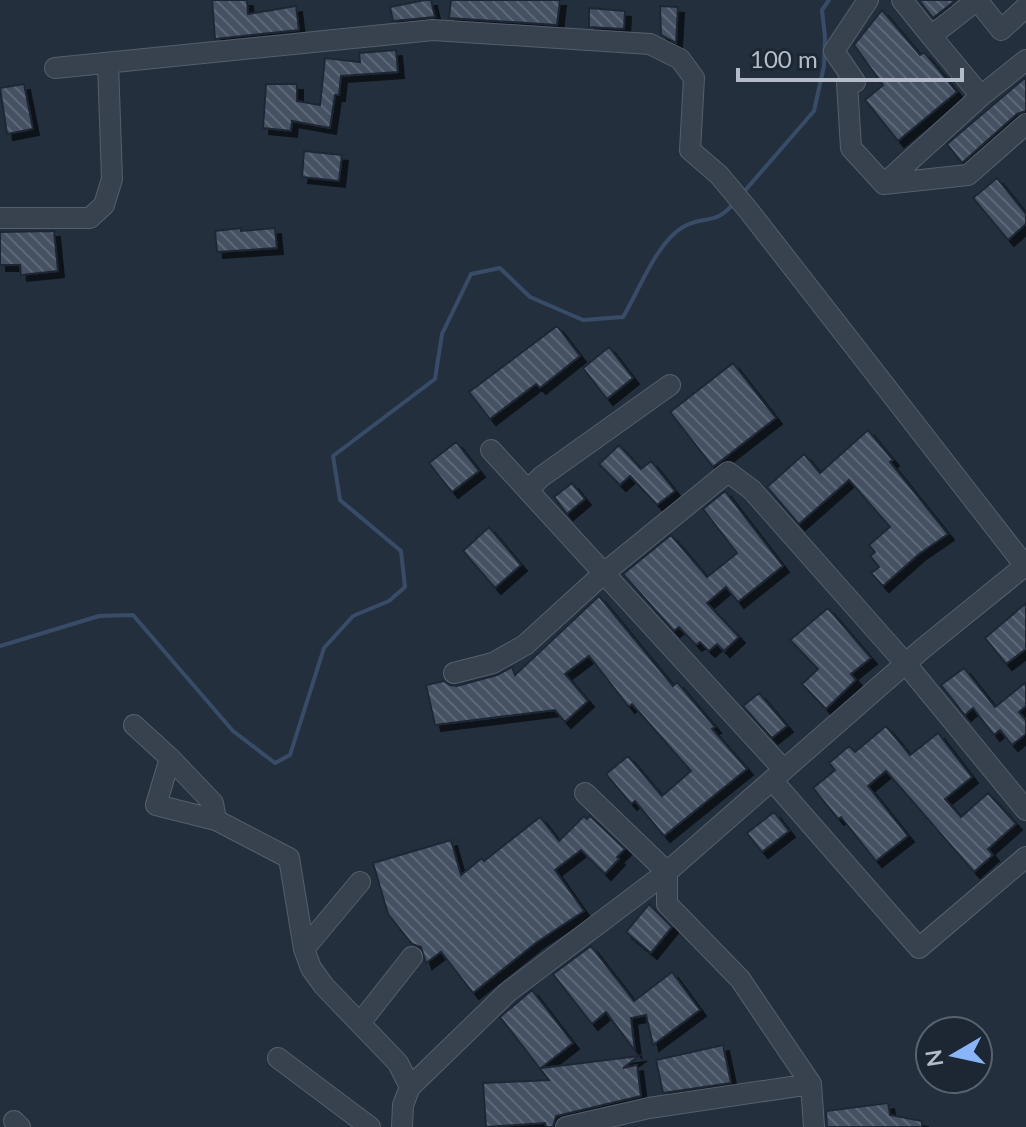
<svg xmlns="http://www.w3.org/2000/svg" width="1026" height="1127" font-family="Lato,sans-serif">
<defs>
<pattern id="building-back-hatch" width="6" height="6" patternUnits="userSpaceOnUse" patternTransform="scale(2)"><rect width="6" height="6" fill="#455162"/><path d="M-1 5l2 2M0 0l6 6M5-1l2 2" fill="none" stroke="#5d6877"/></pattern>
<filter id="shadow"><feDropShadow dx="6" dy="6" stdDeviation="0" flood-color="#0009"/></filter>
</defs>
<rect width="100%" height="100%" fill="#242f3e"/>
<g fill="none" stroke-linecap="round" stroke-linejoin="round">
<path stroke="#394c67" stroke-width="4" d="M 742,194 L 814,111 L 824,66 L 825,37 L 822,10 L 829,0
M 0,646 L 99,616 L 133,615 L 233,731 L 275,763 L 290,755 L 324,648 L 353,616 L 389,601 L 405,587 L 401,551 L 340,500 L 333,456 L 435,379 L 442,334 L 471,274 L 500,268 L 530,297 L 583,320 L 623,317 C 639,291 656,243 683,227 C 703,215 715,226 733,204"/>
</g>
<path fill="url(#building-back-hatch)" stroke="#1f2835" stroke-width="2" filter="url(#shadow)" d="M 212,0 L 247,0 L 248,14 L 296,6 L 299,30 L 215,39 Z
M 425,0 L 431,0 L 435,17 L 393,21 L 390,7 Z
M 451,0 L 560,0 L 557,25 L 449,18 Z
M 919,0 L 956,0 L 933,18 Z
M 660,6 L 678,7 L 676,43 L 661,35 Z
M 589,8 L 625,11 L 624,29 L 589,27 Z
M 882,10 L 920,55 L 924,52 L 957,92 L 898,141 L 865,100 L 883,85 L 854,45 Z
M 396,50 L 398,72 L 341,76 L 339,95 L 335,95 L 330,128 L 292,121 L 291,131 L 263,128 L 266,84 L 297,84 L 297,101 L 320,105 L 325,58 L 360,62 L 359,53 Z
M 1026,77 L 1026,111 L 1017,114 L 962,163 L 947,144 Z
M 24,84 L 33,129 L 7,134 L 0,88 Z
M 304,151 L 342,155 L 339,181 L 302,177 Z
M 997,178 L 1026,214 L 1026,224 L 1008,240 L 973,198 Z
M 241,228 L 241,231 L 275,228 L 277,248 L 217,252 L 215,231 Z
M 54,231 L 58,271 L 21,275 L 20,265 L 0,265 L 0,232 Z
M 557,326 L 580,356 L 540,388 L 536,384 L 490,419 L 469,392 Z
M 609,347 L 633,378 L 607,399 L 583,368 Z
M 733,363 L 776,418 L 713,467 L 670,412 Z
M 868,430 L 893,460 L 890,462 L 948,534 L 919,554 L 883,586 L 871,573 L 879,567 L 870,556 L 875,552 L 869,545 L 890,527 L 849,480 L 799,524 L 767,487 L 804,454 L 820,473 Z
M 456,442 L 479,471 L 452,492 L 429,463 Z
M 619,445 L 641,469 L 651,461 L 675,491 L 657,505 L 630,476 L 620,485 L 599,464 Z
M 572,483 L 585,499 L 567,514 L 554,497 Z
M 725,491 L 783,566 L 738,602 L 726,587 L 707,603 L 739,637 L 724,651 L 717,644 L 709,651 L 700,642 L 696,645 L 679,627 L 674,631 L 623,574 L 671,535 L 707,577 L 737,553 L 703,509 Z
M 489,527 L 521,565 L 495,588 L 463,551 Z
M 599,596 L 673,686 L 677,682 L 715,727 L 712,729 L 747,769 L 664,836 L 635,801 L 631,804 L 606,774 L 628,756 L 662,796 L 691,771 L 632,704 L 629,707 L 589,656 L 565,674 L 588,701 L 565,722 L 555,710 L 435,725 L 426,685 L 444,681 L 450,685 L 457,686 L 497,675 L 512,667 L 515,675 Z
M 1026,603 L 1026,649 L 1006,664 L 985,638 Z
M 828,608 L 871,658 L 851,674 L 856,680 L 826,709 L 802,684 L 818,669 L 790,640 Z
M 964,668 L 995,707 L 1026,682 L 1026,706 L 1019,712 L 1026,720 L 1026,734 L 1012,745 L 1000,730 L 994,735 L 973,708 L 965,715 L 941,685 Z
M 759,693 L 787,726 L 772,738 L 743,706 Z
M 886,726 L 910,755 L 938,733 L 972,777 L 945,799 L 961,817 L 988,793 L 1016,824 L 988,849 L 993,855 L 974,872 L 886,771 L 868,786 L 908,836 L 876,861 L 841,817 L 838,819 L 813,788 L 835,770 L 829,763 L 849,746 L 855,752 Z
M 774,812 L 789,831 L 762,852 L 747,833 Z
M 584,816 L 587,819 L 590,816 L 625,849 L 617,857 L 619,859 L 605,874 L 581,850 L 555,870 L 584,911 L 537,942 L 473,993 L 441,952 L 426,963 L 421,947 L 412,944 L 388,914 L 373,863 L 451,840 L 461,875 L 482,858 L 484,861 L 540,817 L 559,841 Z
M 649,904 L 672,927 L 651,953 L 626,932 Z
M 591,946 L 634,1001 L 672,972 L 700,1010 L 653,1045 L 646,1015 L 631,1018 L 635,1051 L 606,1012 L 592,1024 L 553,974 Z
M 532,990 L 573,1043 L 541,1068 L 639,1056 L 623,1068 L 637,1065 L 641,1096 L 556,1116 L 553,1127 L 546,1127 L 545,1123 L 486,1127 L 483,1083 L 549,1080 L 500,1017 Z
M 723,1045 L 731,1083 L 663,1093 L 656,1060 Z
M 888,1103 L 890,1115 L 922,1121 L 922,1127 L 827,1127 L 826,1111 Z"/>
<g fill="none" stroke-linecap="round" stroke-linejoin="round">
<g stroke="#565f6c" stroke-width="22">
<path id="minor" d="M 868,0 L 834,51 L 855,82 L 847,83 L 851,148 L 884,184 L 968,175 L 1026,124
M 902,0 L 931,36
M 977,0 L 931,36 L 981,96 L 1026,60
M 977,0 L 1001,30 L 1026,7
M 55,68 L 433,30 L 650,44 L 680,59 L 694,78 L 690,150 L 719,175 L 749,211 L 1026,567
M 884,184 L 981,96
M 0,218 L 90,218 L 104,205 L 112,179 L 108,63
M 491,450 L 784,770
M 529,489 L 541,477 L 670,385
M 454,673 L 493,663 L 525,645 L 604,573 L 728,472 L 752,490 L 906,664 L 1026,810
M 134,725 L 170,758 L 156,805 L 216,820 L 289,858 L 304,949 L 311,968 L 324,986 L 398,1063 L 410,1087
M 170,758 L 213,803 L 216,820
M 772,780 L 919,948 L 1026,857
M 585,793 L 667,872 L 667,904 L 740,979 L 811,1084 L 814,1127
M 304,949 L 360,882
M 360,1023 L 412,957
M 278,1058 L 370,1127
M 14,1121 L 20,1127
M 402,1127 L 403,1105 L 410,1087 L 508,992 L 667,872 L 921,650 L 1026,565
M 566,1127 L 649,1108 L 811,1084"/>
</g>
<use href="#minor" stroke="#38414e" stroke-width="20"/>
</g>
<g transform="translate(954 1055) rotate(261)"><circle r="38" fill="#1d2633" stroke="#59626f" stroke-width="2"/>
<path d="M0-6L14 30L0 20L-14 30Z" fill="#8ab4f8"/>
<text y="-12" font-size="22" font-weight="bold" text-anchor="middle" fill="#b4bcc9">N</text>
</g>
<path d="M738 68v12h224v-12" fill="none" stroke="#b4bcc9" stroke-width="4"/>
<text x="750" y="68" font-size="24" fill="#b4bcc9" stroke="#1d2633" stroke-width="6" paint-order="stroke">100 m</text>
</svg>
